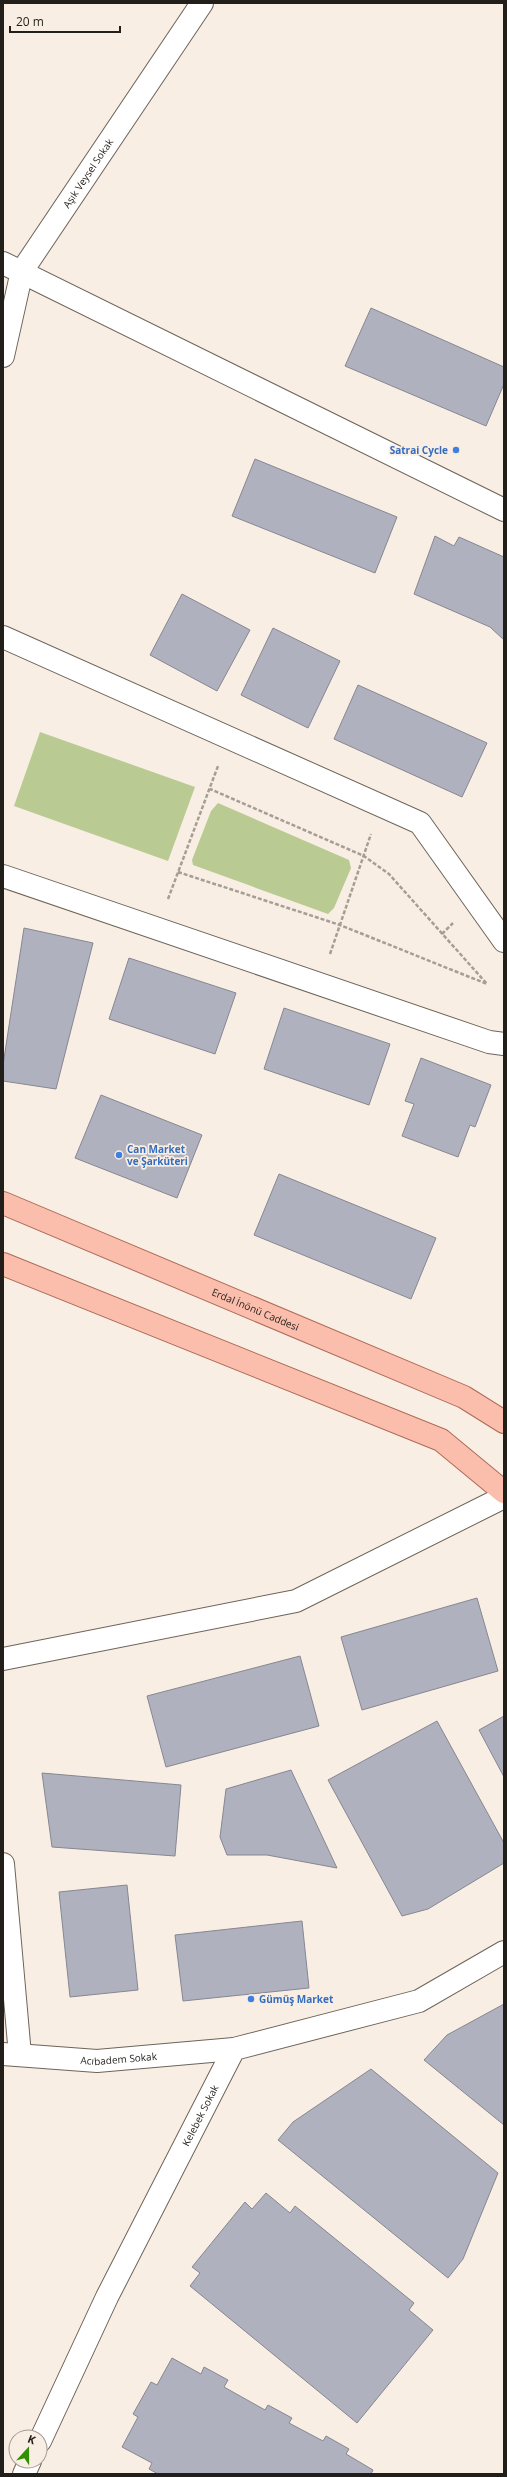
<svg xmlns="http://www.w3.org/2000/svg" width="507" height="2477" font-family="'Open Sans',sans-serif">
<rect width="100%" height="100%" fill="#f9eee3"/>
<path fill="#b9ca92" d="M 40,732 L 195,787 L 168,861 L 14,806 Z
M 218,803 L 349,860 L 351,868 L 334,908 L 328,914 L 193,865 L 192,860 L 211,811 Z"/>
<path fill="#b0b1be" stroke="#868793" d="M 371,308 L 504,367 L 504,384 L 486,426 L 345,366 Z
M 255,459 L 397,517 L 375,573 L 232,516 Z
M 435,536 L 454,546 L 459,537 L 504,557 L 504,640 L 490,627 L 414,594 Z
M 182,594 L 250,630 L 217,691 L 150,655 Z
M 273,628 L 340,661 L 308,728 L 241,695 Z
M 358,685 L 487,743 L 462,797 L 334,739 Z
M 24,928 L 93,943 L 56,1089 L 3,1081 L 3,1065 Z
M 129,958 L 236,993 L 215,1054 L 109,1019 Z
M 284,1008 L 390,1044 L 369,1105 L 264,1069 Z
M 421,1058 L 491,1085 L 475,1127 L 470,1125 L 458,1157 L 402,1136 L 414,1104 L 405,1101 Z
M 101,1095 L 202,1135 L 177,1198 L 75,1158 Z
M 279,1174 L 436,1238 L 411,1299 L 254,1235 Z
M 477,1598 L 498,1671 L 362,1710 L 341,1637 Z
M 300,1656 L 319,1726 L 166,1767 L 147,1696 Z
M 504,1716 L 504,1777 L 479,1730 Z
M 437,1721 L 504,1843 L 504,1863 L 428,1909 L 402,1916 L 328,1780 Z
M 291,1770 L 337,1868 L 267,1855 L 227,1855 L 220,1837 L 226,1789 Z
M 42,1773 L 181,1785 L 175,1856 L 52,1847 Z
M 127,1885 L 138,1990 L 70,1997 L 59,1892 Z
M 302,1921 L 309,1988 L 183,2001 L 175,1935 Z
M 504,2004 L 504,2125 L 424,2060 L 447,2035 Z
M 371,2069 L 498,2173 L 463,2259 L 448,2278 L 278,2140 L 293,2122 Z
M 266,2193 L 290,2213 L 295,2206 L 414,2303 L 409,2310 L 433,2330 L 357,2423 L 190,2286 L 200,2273 L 192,2267 L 245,2202 L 252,2209 Z
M 172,2358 L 201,2374 L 204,2367 L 228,2380 L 224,2387 L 265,2410 L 268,2405 L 292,2418 L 289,2423 L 323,2441 L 326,2436 L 349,2449 L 346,2454 L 373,2470 L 371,2474 L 158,2474 L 149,2469 L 152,2463 L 122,2447 L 138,2417 L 133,2414 L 151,2382 L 157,2385 Z"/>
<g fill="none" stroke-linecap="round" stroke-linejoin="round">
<g stroke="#6d645a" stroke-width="24">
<g id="minor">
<path d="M 3,263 L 504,510"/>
<path id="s1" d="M 3,356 L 22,271 L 202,3"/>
<path d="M 3,637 L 420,823 L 504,941"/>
<path d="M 3,876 L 489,1042 L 504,1044"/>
<path d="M 3,1659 L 296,1601 L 504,1497"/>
<path d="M 3,1864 L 20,2055"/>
<path id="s2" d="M 3,2054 L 97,2061 L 234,2049"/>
<path id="s3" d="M 40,2441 L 107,2297 L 234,2049 L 419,2001 L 504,1952"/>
<path d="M 24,2474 L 30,2461"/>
</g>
</g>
<g stroke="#ae6a57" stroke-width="24">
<g id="major">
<path id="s4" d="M 3,1203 L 464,1397 L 504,1422"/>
<path d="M 3,1264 L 441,1440 L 504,1492"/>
</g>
</g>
<path stroke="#a69e95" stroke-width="2.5" stroke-dasharray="4 2" stroke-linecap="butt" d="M 178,872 L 340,925 L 487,984 L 389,874 L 364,856 L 210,789
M 168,899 L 218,766
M 442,934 L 453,923
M 330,954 L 371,834"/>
<use href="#minor" stroke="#fff" stroke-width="22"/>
<use href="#major" stroke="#fbbead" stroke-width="22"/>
</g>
<g fill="#3f7fe0" stroke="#f9eee3" stroke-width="1.5">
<circle cx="456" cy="450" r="4"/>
<circle cx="119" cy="1155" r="4"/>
<circle cx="251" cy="1999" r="4"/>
</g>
<g text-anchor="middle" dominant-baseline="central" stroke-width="3.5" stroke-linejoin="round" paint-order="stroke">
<g font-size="10" fill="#221f1b" stroke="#f9eee3">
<text stroke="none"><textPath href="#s1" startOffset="205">Aşık Veysel Sokak</textPath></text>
<text stroke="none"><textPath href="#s4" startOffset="274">Erdal İnönü Caddesi</textPath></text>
<text stroke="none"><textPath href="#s2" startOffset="116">Acıbadem Sokak</textPath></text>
<text stroke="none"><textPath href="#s3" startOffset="363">Kelebek Sokak</textPath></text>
</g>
<g font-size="10" font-weight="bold" fill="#366cbe" stroke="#f9eee3" text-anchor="start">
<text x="448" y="450" text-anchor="end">Satrai Cycle</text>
<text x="127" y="1149">Can Market<tspan x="127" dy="12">ve Şarküteri</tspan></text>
<text x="259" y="1999">Gümüş Market</text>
</g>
</g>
<rect width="507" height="2477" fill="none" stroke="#221f1b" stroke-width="8"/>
<g transform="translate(28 2449) rotate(21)"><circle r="19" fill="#f9eee3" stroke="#a39b93"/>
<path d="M0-3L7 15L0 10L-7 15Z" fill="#328f01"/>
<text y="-6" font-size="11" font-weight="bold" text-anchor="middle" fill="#221f1b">K</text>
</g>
<path d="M10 26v6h110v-6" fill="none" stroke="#221f1b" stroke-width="2"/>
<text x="16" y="26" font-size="12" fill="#221f1b" stroke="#f9eee3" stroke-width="3" paint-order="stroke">20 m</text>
</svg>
